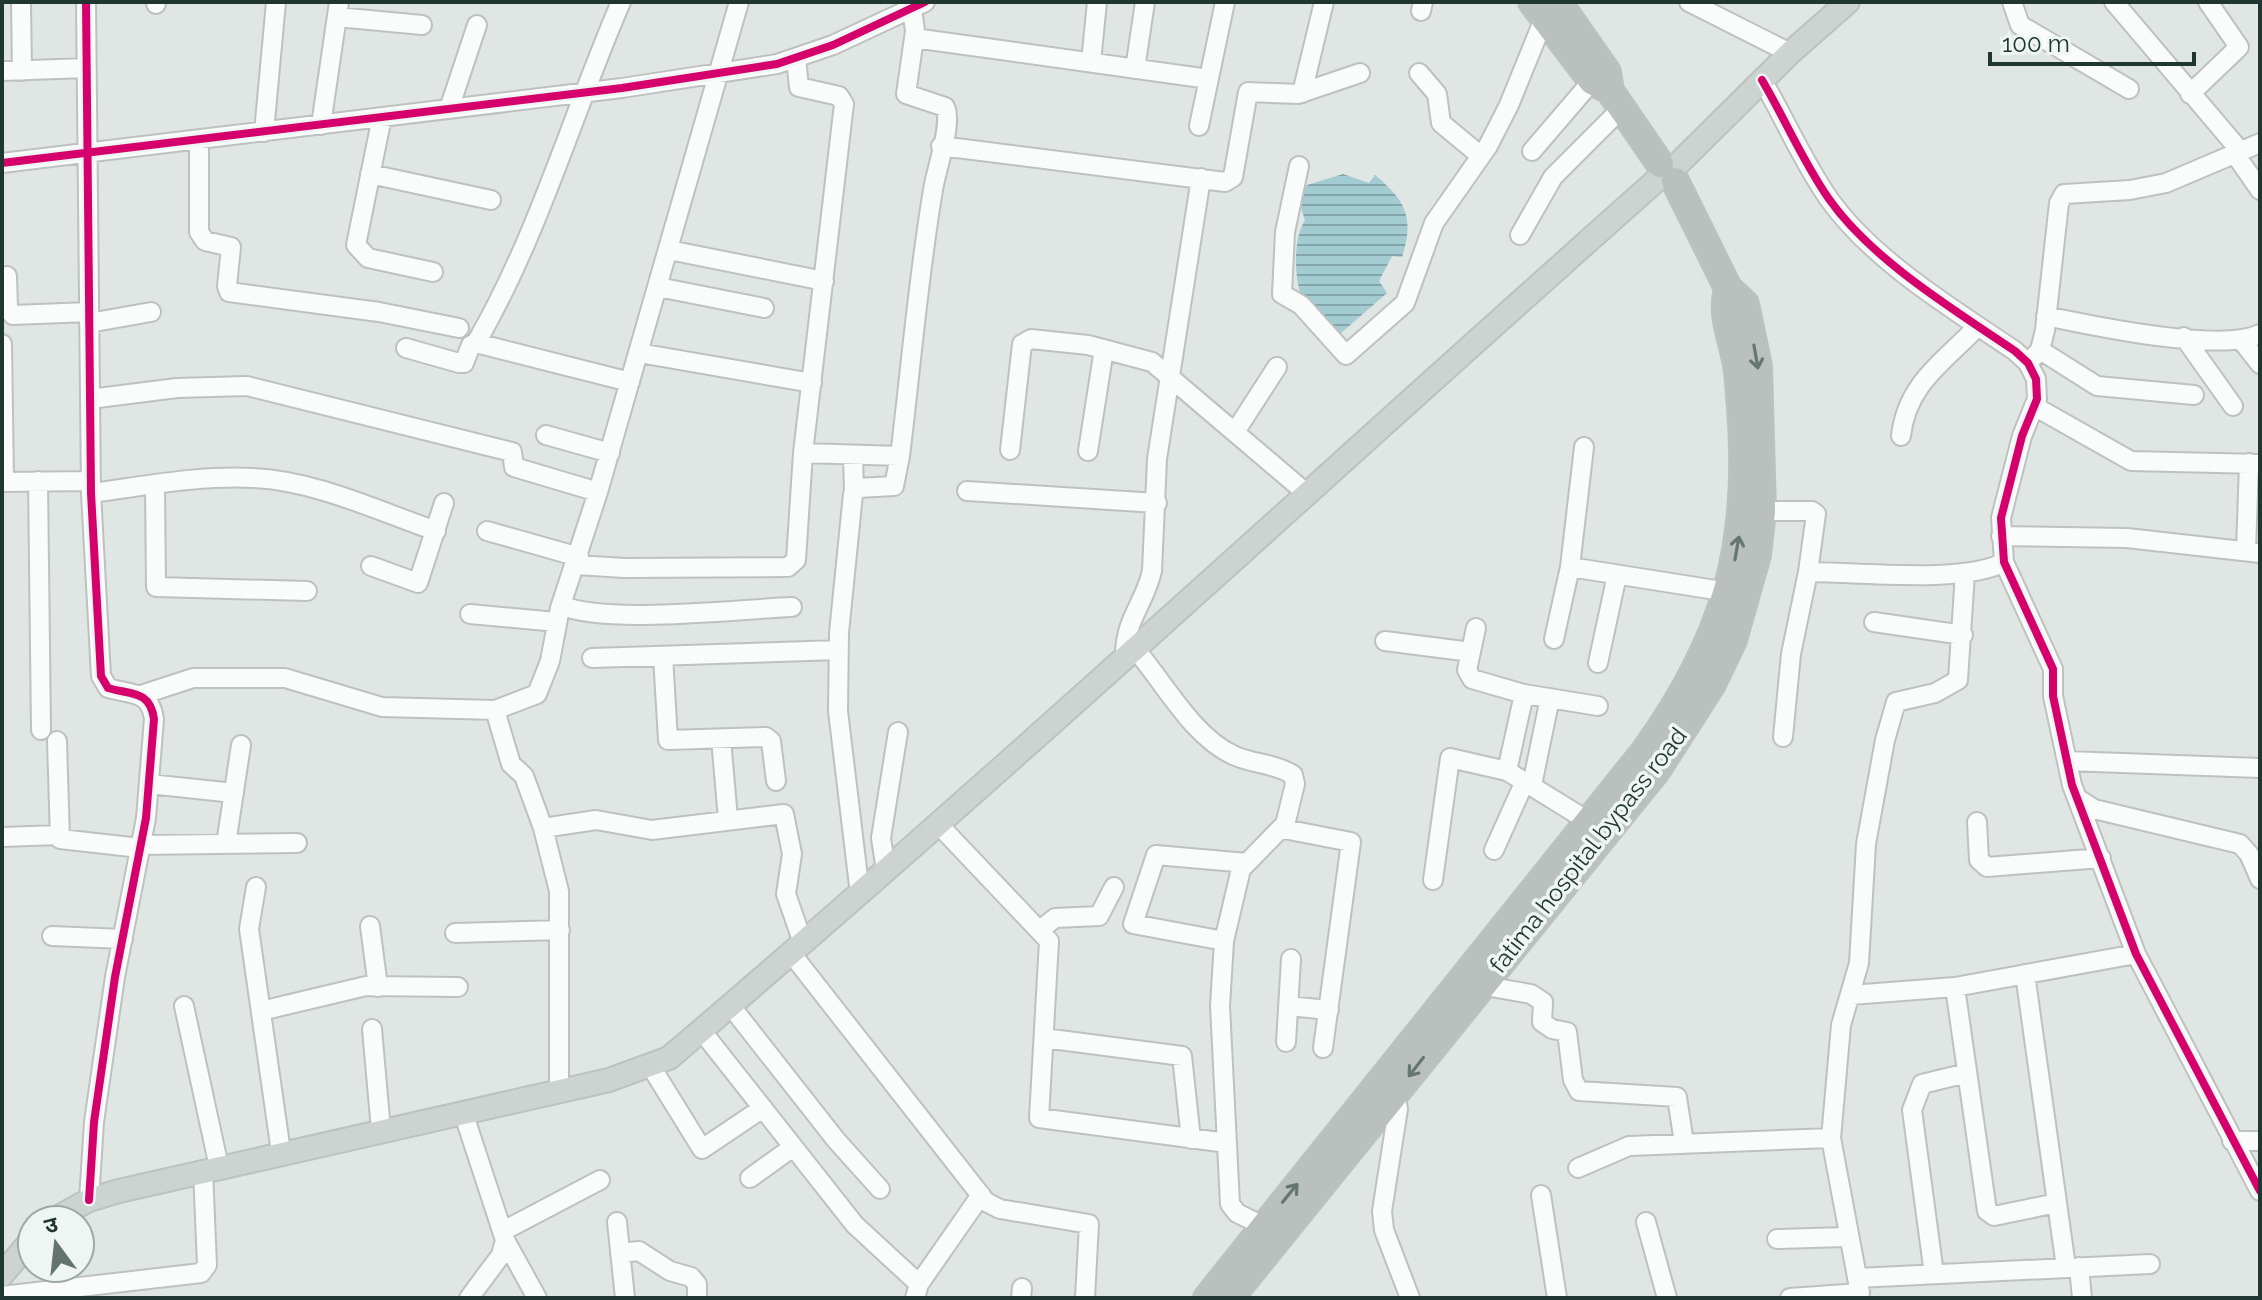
<svg xmlns="http://www.w3.org/2000/svg" width="2262" height="1300" font-family="Raleway,'Noto Sans Devanagari',sans-serif">
<defs>
<pattern id="water-rules" width="6" height="5" patternUnits="userSpaceOnUse" patternTransform="scale(2)"><rect width="6" height="5" fill="#a2cbd2"/><path d="M0 2.5h6" fill="none" stroke="#84a6ab"/></pattern>
</defs>
<rect width="100%" height="100%" fill="#e0e6e3"/>
<path fill="url(#water-rules)" d="M 1343,174 L 1369,183 L 1375,175 C 1405,200 1415,217 1402,257 L 1392,256 L 1379,281 L 1387,293 L 1341,333 C 1332,328 1314,322 1309,313 C 1294,292 1291,242 1305,220 L 1298,199 L 1307,185 Z"/>
<g fill="none" stroke-linecap="round" stroke-linejoin="round">
<g stroke="#bdc2c0" stroke-width="22">
<path id="minor" d="M 21,2 L 22,71
M 86,2 L 91,493 L 101,676 L 108,688 C 131,695 150,690 154,719 L 146,818 L 115,977 L 94,1122 L 89,1200
M 1689,2 L 1790,53
M 2012,2 L 2020,25 L 2129,89
M 2114,2 L 2242,153
M 156,4 L 156,2
M 1421,11 L 1423,2
M 337,17 L 422,25
M 914,38 L 1209,79
M 1091,62 L 1097,2
M 1135,69 L 1145,2
M 2,71 L 86,68
M 1419,73 L 1437,94 L 1441,123 L 1481,156
M 1762,80 C 1785,119 1803,162 1829,199 C 1872,260 1953,309 2015,351 L 2028,363 L 2036,379 L 2037,399 L 2022,436 L 2001,518 L 2004,562 L 2053,669 L 2053,696 L 2072,785 L 2136,954 L 2260,1191
M 1302,93 L 1324,2
M 2190,94 L 2239,47 L 2208,2
M 449,109 L 477,25
M 382,117 L 356,245 L 368,258 L 433,272
M 321,125 L 339,2
M 1199,126 L 1225,2
M 264,132 L 276,2
M 199,140 L 199,232 L 205,241 L 231,247 L 227,286 L 229,292 L 379,312 L 459,328
M 941,146 L 1225,182 L 1233,177 L 1248,92 L 1298,94 L 1360,73
M 1532,151 L 1592,81
M 2235,154 L 2260,190
M 2,163 L 622,88 L 777,64 L 833,45 L 925,2
M 1299,166 L 1285,232 L 1282,294 L 1301,305 L 1346,355 L 1405,303 L 1434,223 L 1488,146 L 1509,105 L 1544,19
M 370,174 L 491,200
M 1520,235 L 1553,177 L 1622,108
M 669,250 L 824,281
M 7,276 L 8,309 L 13,315 L 88,312
M 658,287 L 764,308
M 2046,316 C 2093,326 2220,353 2260,334
M 89,323 L 151,312
M 2184,337 L 2233,406
M 2242,341 L 2260,364
M 476,343 C 538,236 572,115 621,2
M 2,344 L 4,482
M 406,348 L 459,363 L 464,363 L 471,345 L 476,343 L 630,382
M 2040,350 L 2097,386 L 2194,395
M 639,353 L 812,383
M 2028,363 L 2040,350 L 2045,330 L 2059,203 L 2064,194 L 2130,190 L 2166,183 L 2260,143
M 90,399 L 177,388 L 247,386 L 512,452 L 514,467 L 598,492
M 2034,406 L 2131,461 L 2260,464
M 1235,432 L 1277,367
M 546,435 L 610,453
M 1901,436 C 1907,383 1944,362 1978,326
M 1010,450 L 1022,344 L 1031,339 L 1088,345 L 1152,362 L 1305,492
M 1088,451 L 1104,349
M 803,453 L 900,456 C 911,367 918,278 933,190 C 936,169 953,124 945,107 L 906,94 L 915,31 L 912,9
M 853,455 L 854,492
M 38,481 L 41,730
M 2,482 L 91,481
M 155,485 L 156,587 L 307,591
M 967,491 L 1157,503
M 91,493 C 145,486 200,475 254,478 C 316,481 378,511 436,531
M 1762,511 L 1812,511 L 1816,514 L 1808,572 C 1856,572 1966,584 2004,562
M 487,531 L 579,557
M 2001,536 L 2127,538 L 2260,553
M 2246,551 L 2249,463
M 577,565 L 624,568 L 788,567 L 796,560 L 803,453 L 844,104 L 839,96 L 799,87 L 796,58
M 371,566 L 418,583 L 444,503
M 1570,567 L 1728,592
M 561,605 C 604,625 740,609 792,607
M 470,614 L 557,622
M 1874,622 L 1963,635
M 1476,628 L 1467,670 L 1472,679 L 1524,694 L 1598,706
M 1554,639 L 1570,567 L 1584,447
M 1385,641 L 1471,652
M 1135,649 C 1164,682 1192,736 1233,755 C 1251,764 1275,763 1293,775 L 1295,784 L 1284,829 L 1351,842 L 1323,1048
M 663,656 L 668,740 L 766,737 L 771,741 L 776,781
M 592,658 L 839,650
M 1125,659 C 1124,619 1144,606 1152,571 L 1157,459 L 1201,178
M 1598,663 L 1617,575
M 141,695 L 193,678 L 285,678 L 382,707 L 495,710 L 511,764 L 524,776 L 543,828 L 559,891 L 559,1091
M 495,710 L 537,694 L 550,661 L 560,608 L 598,492 L 739,2
M 1783,737 L 1791,654 L 1808,572
M 721,739 L 728,819
M 57,741 L 60,839 L 140,848
M 2067,761 L 2260,768
M 1507,771 L 1524,694
M 149,784 L 234,793
M 1532,785 L 1550,698
M 2080,800 L 2094,809 L 2240,844 L 2249,854 L 2260,879
M 1977,822 L 1979,860 L 1987,867 L 2101,858
M 939,825 L 1049,941 L 1039,1118 L 1227,1143
M 543,828 L 596,820 L 652,830 L 784,814 L 792,854 L 786,894 L 803,943
M 2,837 L 59,835
M 226,844 L 241,745
M 141,845 L 297,843
M 1494,850 L 1525,781
M 886,871 L 881,838 L 898,732
M 1433,880 L 1450,758 L 1507,771 L 1588,821
M 256,887 L 249,929 L 281,1152
M 860,894 L 838,711 L 839,633 L 853,494 L 858,488 L 894,486 L 900,456
M 370,926 L 378,987
M 1040,930 L 1055,918 L 1099,916 L 1114,887
M 455,933 L 560,930
M 52,936 L 123,939
M 1224,941 L 1133,924 L 1156,855 L 1247,863
M 791,953 L 986,1202 L 1000,1209 L 1089,1224 L 1085,1298
M 2025,974 L 2066,1267
M 1474,984 L 1531,994 L 1543,1002 L 1542,1022 L 1552,1029 L 1567,1032 L 1573,1080 L 1579,1091 L 1677,1097 L 1684,1143
M 1955,987 L 1987,1211 L 1994,1216 L 2057,1203
M 1851,995 L 1955,987 L 2136,954
M 730,1005 L 836,1140 L 880,1189
M 184,1006 L 219,1167
M 1288,1006 L 1329,1010
M 261,1011 L 366,986 L 458,987
M 372,1029 L 381,1130
M 701,1030 L 855,1225 L 919,1284
M 1044,1038 L 1182,1056 L 1191,1139
M 1286,1042 L 1291,959
M 650,1065 L 702,1149 L 763,1108
M 1395,1093 L 1398,1109 L 1382,1211 L 1384,1230 L 1410,1298
M 463,1112 L 505,1240 L 501,1255 L 469,1298
M 2232,1141 L 2260,1141
M 1578,1168 L 1629,1146 L 1831,1138
M 750,1178 L 793,1147
M 1541,1195 L 1557,1298
M 617,1222 L 625,1298
M 1646,1222 L 1667,1298
M 1263,1226 L 1237,1213 L 1230,1204 L 1220,1006 L 1224,941 L 1241,869 L 1284,825
M 503,1231 L 600,1180
M 1777,1239 L 1847,1237
M 505,1240 L 537,1298
M 620,1253 L 639,1251 L 670,1271 L 691,1277 L 697,1284 L 697,1298
M 2079,1267 L 2082,1298
M 1934,1274 L 1912,1110 L 1922,1084 L 1967,1073
M 1857,1278 L 2150,1264
M 2,1296 L 201,1273 L 207,1265 L 203,1170
M 915,1298 L 919,1284 L 981,1195
M 1021,1298 L 1022,1288
M 1790,1298 L 1860,1293 L 1831,1138 L 1841,1025 L 1859,963 L 1866,844 L 1885,740 L 1896,702 L 1935,693 L 1958,680 L 1965,573"/>
</g>
<g stroke="#bbc3c0" stroke-width="26">
<path id="major" d="M 1678,164 L 1790,53 L 1848,2
M 53,1220 L 89,1200 L 119,1191 L 609,1080 L 669,1058 C 1005,772 1329,471 1659,178
M 2,1275 L 32,1239"/>
</g>
<g stroke="#bbc3c0" stroke-width="30">
<path id="highway" d="M 1532,2 L 1592,81 L 1607,89
M 1558,2 L 1607,72 L 1610,91 L 1660,164
M 1207,1298 L 1644,752 C 1725,640 1752,546 1741,408 C 1740,394 1739,379 1737,365 C 1732,337 1721,316 1728,288
M 1230,1298 L 1657,770 L 1712,684 L 1733,640 L 1757,555 L 1762,511 L 1758,366 L 1745,304 L 1728,288 L 1675,181"/>
</g>
<use href="#minor" stroke="#fafbfb" stroke-width="18"/>
<use href="#major" stroke="#ccd3d1" stroke-width="22"/>
<use href="#highway" stroke="#b9c0be" stroke-width="26"/>
<g stroke="#eef5f2" stroke-width="13">
<path id="cycleway" d="M 86,2 L 91,493 L 101,676 L 108,688 C 131,695 150,690 154,719 L 146,818 L 115,977 L 94,1122 L 89,1200
M 1762,80 C 1785,119 1803,162 1829,199 C 1872,260 1953,309 2015,351 L 2028,363 L 2036,379 L 2037,399 L 2022,436 L 2001,518 L 2004,562 L 2053,669 L 2053,696 L 2072,785 L 2136,954 L 2260,1191
M 2,163 L 622,88 L 777,64 L 833,45 L 925,2"/>
</g>
<use href="#cycleway" stroke="#d6006c" stroke-width="8"/>
</g>
<defs><path id="oneway-shaft" d="M-6 0H5M1.5-3L5.5 0L1.5 3" fill="none" stroke-width="1.6" stroke-linecap="round" stroke-linejoin="round" transform="scale(2)"/></defs>
<g stroke="#657570">
<use href="#oneway-shaft" transform="translate(1756 357) rotate(80)"/>
<use href="#oneway-shaft" transform="translate(1737 548) rotate(-80)"/>
<use href="#oneway-shaft" transform="translate(1416 1067) rotate(128)"/>
<use href="#oneway-shaft" transform="translate(1290 1193) rotate(-51)"/>
</g>
<g text-anchor="middle" dominant-baseline="central" stroke-width="7" stroke-linejoin="round" paint-order="stroke">
<g font-size="24" fill="#203731" stroke="#eef5f2">
<text transform="translate(1588 850) rotate(-52)">fatima hospital bypass road</text>
</g>
</g>
<rect width="2262" height="1300" fill="none" stroke="#203731" stroke-width="8"/>
<g transform="translate(56 1244) rotate(345)"><circle r="38" fill="#eef5f2" stroke="#9ca9a5" stroke-width="2"/>
<path d="M0-6L14 30L0 20L-14 30Z" fill="#63746f"/>
<text y="-12" font-size="22" font-weight="bold" text-anchor="middle" fill="#203731">उ</text>
</g>
<path d="M1990 52v12h204v-12" fill="none" stroke="#203731" stroke-width="4"/>
<text x="2002" y="52" font-size="24" fill="#203731" stroke="#eef5f2" stroke-width="6" paint-order="stroke">100 m</text>
</svg>
